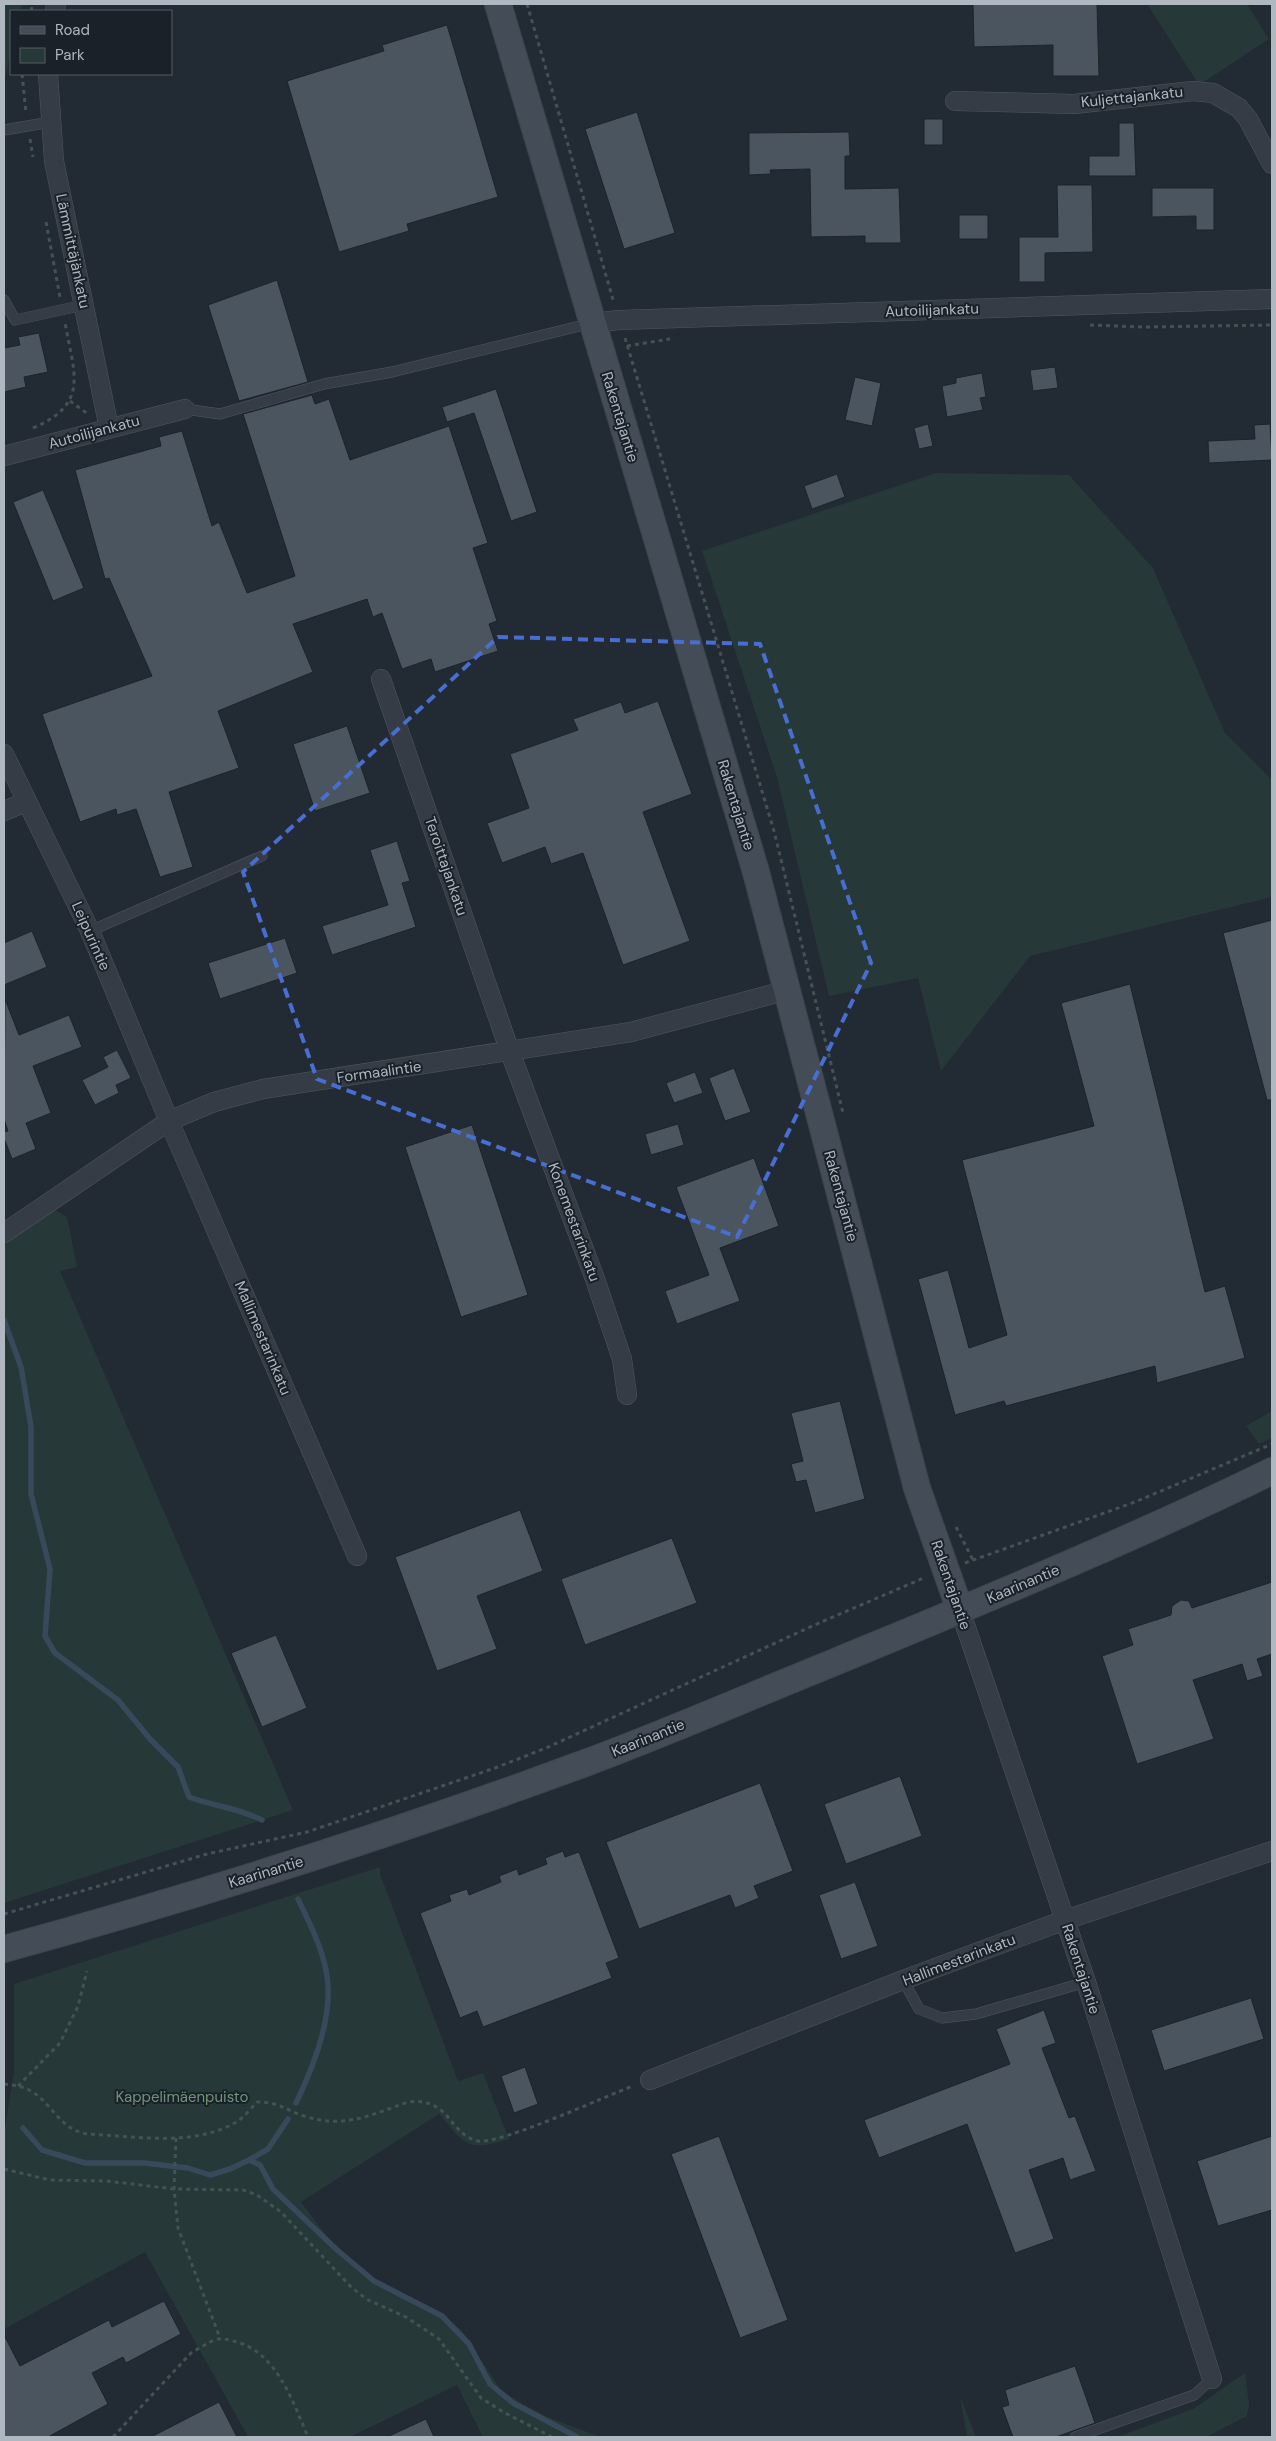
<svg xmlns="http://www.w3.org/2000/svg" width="1276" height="2441" font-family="'DM Sans',sans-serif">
<rect width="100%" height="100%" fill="#222a34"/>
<path fill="#263837" d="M 4,4 L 22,4 L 20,11 L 11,11 L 11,51 L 4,83 Z
M 1147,4 L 1247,4 L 1269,39 L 1199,85 Z
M 936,473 L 1069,475 L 1153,568 L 1225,733 L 1272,780 L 1272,897 L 1030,956 L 941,1071 L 918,978 L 829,996 L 777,777 L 702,551 Z
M 47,1205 L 67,1217 L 77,1267 L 60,1271 L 293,1810 L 4,1903 L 4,1233 Z
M 1272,1411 L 1272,1438 L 1259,1444 L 1246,1426 Z
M 380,1867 L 380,1874 L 458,2081 L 483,2073 L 509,2139 C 467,2153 465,2144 439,2114 L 301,2202 L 326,2235 L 344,2254 L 378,2281 L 438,2311 L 461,2330 L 501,2390 L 523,2404 L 550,2418 L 600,2437 L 483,2437 L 457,2385 L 350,2437 L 245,2437 L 247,2435 L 145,2252 L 4,2329 L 4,2132 L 14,2073 L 14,1984 Z
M 1245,2373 L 1249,2403 L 1247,2416 L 1206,2437 L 1117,2437 L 1193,2409 Z
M 960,2396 L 976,2437 L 967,2437 Z"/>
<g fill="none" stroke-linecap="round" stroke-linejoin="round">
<path stroke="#39495c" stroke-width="5.5" d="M 4,1320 L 21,1367 L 31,1427 L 31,1494 L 50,1569 L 45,1636 L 55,1653 L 118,1700 L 150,1739 L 178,1767 L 189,1797 C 213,1806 239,1808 262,1820
M 296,2103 C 314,2066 335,2012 326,1970 C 321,1945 309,1922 298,1899
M 23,2128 L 42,2150 L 85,2163 L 144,2163 L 188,2168 L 210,2175 L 230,2169 L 249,2160 L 260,2165 L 273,2189 L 336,2249 L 374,2281 L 442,2316 L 469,2344 L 490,2384 L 513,2403 L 577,2437
M 249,2160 L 268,2149 L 288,2119"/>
</g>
<path fill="#4a555f" stroke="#1c232b" d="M 973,4 L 1097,4 L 1099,76 L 1053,76 L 1053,45 L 974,47 Z
M 447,25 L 498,197 L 407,224 L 409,231 L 339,252 L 287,81 L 384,51 L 382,45 Z
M 637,112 L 675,233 L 624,249 L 585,129 Z
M 924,119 L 943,119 L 943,145 L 924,145 Z
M 1119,123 L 1134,123 L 1136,176 L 1089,176 L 1089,156 L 1119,156 Z
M 849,132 L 850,156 L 845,156 L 845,189 L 899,188 L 901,243 L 865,243 L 865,236 L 811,237 L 810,169 L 770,170 L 771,174 L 749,175 L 749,133 Z
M 1057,185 L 1092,185 L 1093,252 L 1045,253 L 1045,282 L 1019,282 L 1019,237 L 1058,237 Z
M 1152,188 L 1214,188 L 1214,230 L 1196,230 L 1196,216 L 1152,217 Z
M 959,215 L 988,215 L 988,239 L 959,239 Z
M 277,280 L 308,382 L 239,401 L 208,305 Z
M 39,333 L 48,372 L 24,377 L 26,387 L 4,392 L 4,348 L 20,345 L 18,337 Z
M 1055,367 L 1058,388 L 1033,391 L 1030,370 Z
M 982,373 L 986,397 L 980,398 L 983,410 L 947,417 L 942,386 L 956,383 L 956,378 Z
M 855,377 L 881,383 L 872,426 L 845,420 Z
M 496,389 L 537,512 L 511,521 L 474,413 L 447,422 L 442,407 Z
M 312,395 L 315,404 L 329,399 L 350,460 L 449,426 L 488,543 L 473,548 L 497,621 L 489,624 L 498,651 L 435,672 L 431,659 L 402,669 L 382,613 L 373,617 L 367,599 L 293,624 L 313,672 L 218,711 L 239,768 L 169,792 L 193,867 L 160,877 L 136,809 L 117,815 L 116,809 L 80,822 L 42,714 L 152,676 L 109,578 L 105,579 L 75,470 L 161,446 L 159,437 L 182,431 L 212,526 L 219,522 L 247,593 L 295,576 L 243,414 Z
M 928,424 L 933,446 L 919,449 L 914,428 Z
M 1270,424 L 1272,460 L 1209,463 L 1208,441 L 1255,439 L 1254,425 Z
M 837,474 L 845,497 L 812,509 L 804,486 Z
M 43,490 L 84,588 L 53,601 L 13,502 Z
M 658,701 L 692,794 L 643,812 L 690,941 L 623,965 L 583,853 L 551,864 L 545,847 L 502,863 L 487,823 L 529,808 L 510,754 L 578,730 L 573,719 L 621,702 L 625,713 Z
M 347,726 L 370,793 L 315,811 L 293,744 Z
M 397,841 L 410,881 L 402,883 L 416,927 L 332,955 L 322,926 L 388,905 L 370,850 Z
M 1272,920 L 1272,1100 L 1267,1100 L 1223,933 Z
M 32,931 L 47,967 L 4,985 L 4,943 Z
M 285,938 L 297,973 L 220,999 L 208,963 Z
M 1130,984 L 1205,1292 L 1225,1286 L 1245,1358 L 1157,1383 L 1155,1366 L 1006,1406 L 1004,1401 L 955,1415 L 918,1279 L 948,1270 L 969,1348 L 1007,1335 L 962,1160 L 1094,1126 L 1061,1003 Z
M 5,999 L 19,1035 L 69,1015 L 82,1047 L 33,1066 L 51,1113 L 26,1123 L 36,1149 L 12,1159 L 4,1138 L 4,1132 L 8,1131 L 4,1119 Z
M 117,1050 L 131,1078 L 116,1085 L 119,1093 L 95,1105 L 82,1080 L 108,1067 L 103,1057 Z
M 734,1068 L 751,1112 L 725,1121 L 709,1078 Z
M 695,1072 L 703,1093 L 674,1103 L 666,1083 Z
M 678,1124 L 684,1145 L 651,1155 L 645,1134 Z
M 472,1125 L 528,1295 L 461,1317 L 405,1147 Z
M 754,1158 L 779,1226 L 720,1248 L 740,1301 L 677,1324 L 665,1291 L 709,1275 L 676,1187 Z
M 840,1401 L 865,1499 L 815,1513 L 806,1480 L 796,1482 L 791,1464 L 803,1461 L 791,1413 Z
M 520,1510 L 543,1571 L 477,1596 L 497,1649 L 437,1671 L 395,1557 Z
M 672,1538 L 697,1603 L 585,1645 L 561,1579 Z
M 1272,1582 L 1272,1654 L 1257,1659 L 1263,1676 L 1247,1681 L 1242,1664 L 1193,1680 L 1214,1739 L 1137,1764 L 1102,1656 L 1133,1645 L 1128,1629 L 1171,1615 L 1172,1606 L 1181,1600 L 1189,1601 L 1192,1608 Z
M 276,1635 L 307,1708 L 262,1727 L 231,1653 Z
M 900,1776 L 922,1836 L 846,1864 L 824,1804 Z
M 760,1783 L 793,1871 L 754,1886 L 759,1898 L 735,1908 L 730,1895 L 639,1929 L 606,1842 Z
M 563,1851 L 565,1857 L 579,1852 L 619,1958 L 606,1963 L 612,1978 L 483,2027 L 477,2011 L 460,2018 L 420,1913 L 451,1901 L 449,1895 L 467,1889 L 469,1895 L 501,1882 L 499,1876 L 517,1869 L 519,1875 L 547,1864 L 545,1858 Z
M 855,1882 L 878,1946 L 841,1959 L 819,1895 Z
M 1251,1998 L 1264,2039 L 1164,2071 L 1151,2030 Z
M 1044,2010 L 1056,2043 L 1042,2048 L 1069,2118 L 1075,2116 L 1096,2171 L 1070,2180 L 1063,2158 L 1029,2170 L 1054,2239 L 1015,2253 L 967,2124 L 879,2158 L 864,2120 L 1010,2064 L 996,2029 Z
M 525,2067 L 538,2104 L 514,2113 L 501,2076 Z
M 719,2136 L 788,2320 L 740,2338 L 671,2154 Z
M 1272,2136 L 1272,2210 L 1218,2226 L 1197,2161 Z
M 164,2301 L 181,2334 L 126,2363 L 123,2357 L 92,2373 L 108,2404 L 48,2437 L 4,2437 L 4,2335 L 20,2366 L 109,2320 L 112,2327 Z
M 1075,2366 L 1095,2423 L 1056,2437 L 1013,2437 L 1002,2407 L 1009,2405 L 1005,2390 Z
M 219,2402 L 237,2437 L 151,2437 Z
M 426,2419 L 434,2437 L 387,2437 Z"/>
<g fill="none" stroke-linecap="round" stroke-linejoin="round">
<g stroke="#4f575f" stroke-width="11">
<path id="lane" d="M 4,130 L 51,122
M 4,300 L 15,320 L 84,305
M 185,409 L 220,414 L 324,384 L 392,372 L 592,323
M 90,931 L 262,856
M 903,1980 L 919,2009 L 942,2018 L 976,2014 L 1086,1982
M 1075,2437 L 1194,2395 L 1212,2379"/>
</g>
<g stroke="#4f575f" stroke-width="20">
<path id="street" d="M 55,11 L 56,4
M 48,74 L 54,161 L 109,428
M 955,101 L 1074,104 L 1193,91 L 1213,93 L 1239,108 L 1248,119 L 1272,164
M 593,323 L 619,320 L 1272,299
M 4,456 L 185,409
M 381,679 L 510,1052 L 595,1279 L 622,1359 L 627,1395
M 4,754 L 90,931 L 169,1121 L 357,1556
M 4,811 L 26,802
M 4,1233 L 169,1121 L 214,1102 L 263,1089 L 631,1032 L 788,990
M 960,1610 L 1086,1982 L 1212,2379
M 650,2080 L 903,1980 L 1065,1920 L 1272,1851"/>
</g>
<g stroke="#3e454e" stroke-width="28">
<path id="secondary" d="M 498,4 L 756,872 L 917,1488 L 960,1610
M 4,1949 C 201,1895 396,1833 588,1762 C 671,1731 753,1695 835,1662 C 982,1601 1129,1541 1272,1471"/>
</g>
<path stroke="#435354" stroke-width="3" stroke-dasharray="4 4" stroke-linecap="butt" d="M 527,4 L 614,303
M 31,11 L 33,4
M 22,74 L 26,113
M 30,139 L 33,157
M 46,222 L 60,297
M 1090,325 L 1142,327 L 1272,325
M 625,338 L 774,831 L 843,1113
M 627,346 L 670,339
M 70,401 L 88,414
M 33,428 C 90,404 74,373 65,323
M 956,1527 L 973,1560
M 965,1563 L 1135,1502 L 1272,1444
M 4,1914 L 207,1854 L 307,1832 L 495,1768 L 546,1748 L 819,1623 L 926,1577
M 4,2084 C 13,2085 22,2086 31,2091 C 53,2104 59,2129 87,2134 C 135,2136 194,2148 238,2121 C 245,2116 251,2108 257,2102 C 280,2102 285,2110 304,2116 C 344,2129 371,2115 408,2102 C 451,2097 448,2134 478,2141 C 499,2145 606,2096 633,2086
M 18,2086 L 60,2043 L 78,2006 L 87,1971
M 176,2138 L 174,2189 L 178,2228 L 220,2338
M 4,2169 L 50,2180 L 107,2181 L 174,2189 L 243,2190 L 257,2195 L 281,2212 L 352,2288 L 368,2300 L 406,2317 L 439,2339 L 481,2398 L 505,2413 L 552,2437
M 113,2437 L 191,2353 C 200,2348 208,2342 218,2339 C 223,2338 228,2340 233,2341 C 276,2350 293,2402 308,2437"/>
<use href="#lane" stroke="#353c45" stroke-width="10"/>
<use href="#street" stroke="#353c45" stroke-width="19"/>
<use href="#secondary" stroke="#434c57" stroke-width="26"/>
</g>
<path fill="none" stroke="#496ed1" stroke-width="4" stroke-dasharray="10 6" stroke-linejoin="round" d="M 498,637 L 760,644 L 871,963 L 737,1237 L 317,1079 L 243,872 Z"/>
<g text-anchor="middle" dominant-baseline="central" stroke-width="4" stroke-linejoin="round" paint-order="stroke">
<g font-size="15" fill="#afb7c1" stroke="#1a2129">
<text transform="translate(1132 97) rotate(-6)">Kuljettajankatu</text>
<text transform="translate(73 251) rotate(78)">Lämmittäjänkatu</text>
<text transform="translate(932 310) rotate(-2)">Autoilijankatu</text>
<text transform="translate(620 417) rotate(73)">Rakentajantie</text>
<text transform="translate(94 432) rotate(-15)">Autoilijankatu</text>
<text transform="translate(736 805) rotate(73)">Rakentajantie</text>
<text transform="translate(446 866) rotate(71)">Teroittajankatu</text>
<text transform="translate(91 936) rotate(66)">Leipurintie</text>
<text transform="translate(379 1072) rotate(-8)">Formaalintie</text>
<text transform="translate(841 1196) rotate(75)">Rakentajantie</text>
<text transform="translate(574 1222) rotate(70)">Konemestarinkatu</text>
<text transform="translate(263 1338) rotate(67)">Mallimestarinkatu</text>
<text transform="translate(1023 1584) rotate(-23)">Kaarinantie</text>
<text transform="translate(951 1585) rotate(71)">Rakentajantie</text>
<text transform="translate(648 1738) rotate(-22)">Kaarinantie</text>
<text transform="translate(266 1872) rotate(-17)">Kaarinantie</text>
<text transform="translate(959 1960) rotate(-21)">Hallimestarinkatu</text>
<text transform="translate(1081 1969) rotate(72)">Rakentajantie</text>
</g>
<g font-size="15" fill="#709577" stroke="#1a2129">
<text x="182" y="2097">Kappelimäenpuisto</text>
</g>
</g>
<rect width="1276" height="2441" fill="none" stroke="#afb7c1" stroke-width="10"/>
<rect x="10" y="10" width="162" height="65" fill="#1a2129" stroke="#565d66"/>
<rect x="20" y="26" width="25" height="8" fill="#434c57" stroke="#565d66"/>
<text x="55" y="35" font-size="15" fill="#afb7c1">Road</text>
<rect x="20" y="48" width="25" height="15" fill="#263837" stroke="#565d66"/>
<text x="55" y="60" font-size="15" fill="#afb7c1">Park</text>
</svg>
